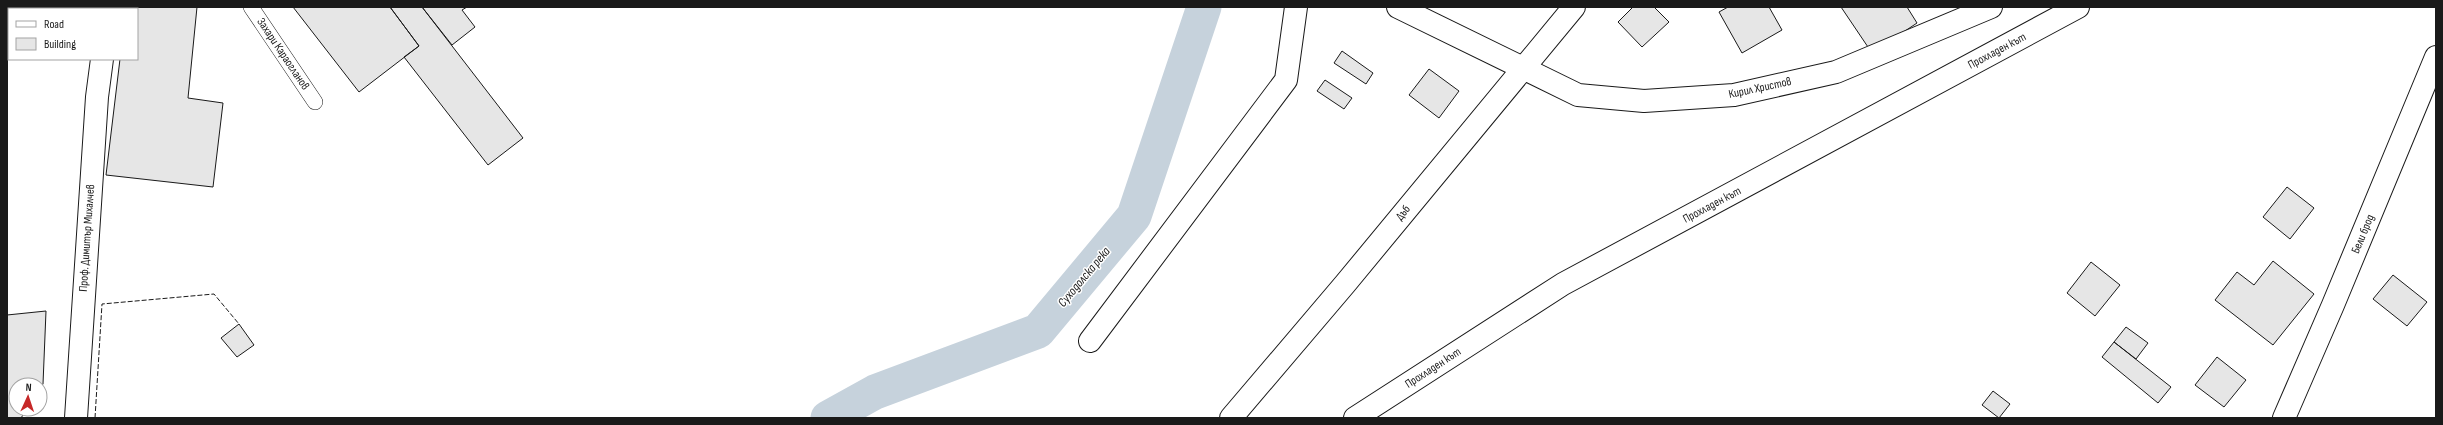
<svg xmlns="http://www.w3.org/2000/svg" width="2443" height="425" font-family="'Sofia Sans Condensed',sans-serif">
<rect width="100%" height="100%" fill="#fff"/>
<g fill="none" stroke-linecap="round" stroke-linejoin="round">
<path stroke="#c6d2dc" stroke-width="35" d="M 828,418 L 875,392 L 1038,331 L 1134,216 L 1204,7"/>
</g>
<path fill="#e6e6e6" stroke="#1a1a1a" d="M 126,7 L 197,7 L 188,98 L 223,103 L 213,187 L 106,175 L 120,59 L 137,59 L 137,9 L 126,9 Z
M 293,7 L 390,7 L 419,46 L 359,92 Z
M 390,7 L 422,7 L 523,138 L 488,165 L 404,57 L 419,46 Z
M 422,7 L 467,7 L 462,10 L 475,27 L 452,45 Z
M 1633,7 L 1654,7 L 1669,22 L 1642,47 L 1618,22 Z
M 1728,7 L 1769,7 L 1782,30 L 1742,53 L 1719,12 Z
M 1841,7 L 1907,7 L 1917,23 L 1872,53 Z
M 1342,51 L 1373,73 L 1366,84 L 1334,63 Z
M 1429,69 L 1459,91 L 1439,118 L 1409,95 Z
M 1325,80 L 1352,98 L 1344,109 L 1317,91 Z
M 2287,187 L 2314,208 L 2290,239 L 2263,217 Z
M 2273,261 L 2314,294 L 2273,345 L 2215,300 L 2237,272 L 2254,285 Z
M 2091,262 L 2120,285 L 2095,316 L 2067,293 Z
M 2393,275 L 2427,302 L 2407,326 L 2373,299 Z
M 46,311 L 43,384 L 40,388 L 40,385 L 16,385 L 16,409 L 27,409 L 21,418 L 7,418 L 7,315 Z
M 239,324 L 254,345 L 237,357 L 221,338 Z
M 2126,327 L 2148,343 L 2136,359 L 2114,342 Z
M 2114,342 L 2171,387 L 2158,403 L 2102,357 Z
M 2217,357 L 2246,380 L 2224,407 L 2195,385 Z
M 1993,391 L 2010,404 L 1999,418 L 1982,405 Z"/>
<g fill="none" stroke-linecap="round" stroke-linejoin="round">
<g stroke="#1a1a1a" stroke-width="16">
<path id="lane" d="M 251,7 L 315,102"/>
</g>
<g stroke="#1a1a1a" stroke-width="24">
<path id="street" d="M 1398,7 L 1578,95 L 1644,101 L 1734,95 L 1836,72 L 1991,7
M 108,9 L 108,7
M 1090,341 L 1286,80 L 1296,7
M 76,418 L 97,97 L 102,59
M 1231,418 L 1345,284 L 1574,7
M 1355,418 L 1563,284 L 2078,7
M 2284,418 L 2333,305 L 2436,57"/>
</g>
<use href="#lane" stroke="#fff" stroke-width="15"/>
<use href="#street" stroke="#fff" stroke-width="22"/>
<path stroke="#1a1a1a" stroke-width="1" stroke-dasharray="5 2" stroke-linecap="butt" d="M 95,418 L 102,304 L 214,294 L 239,324"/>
</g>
<g text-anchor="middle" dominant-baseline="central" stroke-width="3" stroke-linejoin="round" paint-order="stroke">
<g font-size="12" fill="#1a1a1a" stroke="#fff">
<text transform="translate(1997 51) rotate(-28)">Прохладен кът</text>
<text transform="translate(283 54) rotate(56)">Захари Караогланов</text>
<text transform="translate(1760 88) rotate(-12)">Кирил Христов</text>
<text transform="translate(1712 205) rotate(-28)">Прохладен кът</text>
<text transform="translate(1403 213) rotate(-51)">Дъб</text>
<text transform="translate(2363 234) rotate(-67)">Бели брод</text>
<text transform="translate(87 238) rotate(-86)">Проф. Димитър Михалчев</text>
<text transform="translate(1433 368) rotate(-33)">Прохладен кът</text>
</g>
<g font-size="13" font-style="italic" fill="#1a1a1a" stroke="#fff">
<text transform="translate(1084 277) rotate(-50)">Суходолска река</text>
</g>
</g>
<rect width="2443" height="425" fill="none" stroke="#1a1a1a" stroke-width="16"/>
<rect x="8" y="8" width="130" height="52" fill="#ffffff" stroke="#a3a3a3"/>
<rect x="16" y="21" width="20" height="6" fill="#ffffff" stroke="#a3a3a3"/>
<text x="44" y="28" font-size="12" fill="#1a1a1a">Road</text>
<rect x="16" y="38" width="20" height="12" fill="#e6e6e6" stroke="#a3a3a3"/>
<text x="44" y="48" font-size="12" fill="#1a1a1a">Building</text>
<g transform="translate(28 397) rotate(3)"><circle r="19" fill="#ffffff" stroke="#a3a3a3"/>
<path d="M0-3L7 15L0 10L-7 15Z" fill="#c62828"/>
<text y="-6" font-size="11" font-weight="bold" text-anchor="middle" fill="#1a1a1a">N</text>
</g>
</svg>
